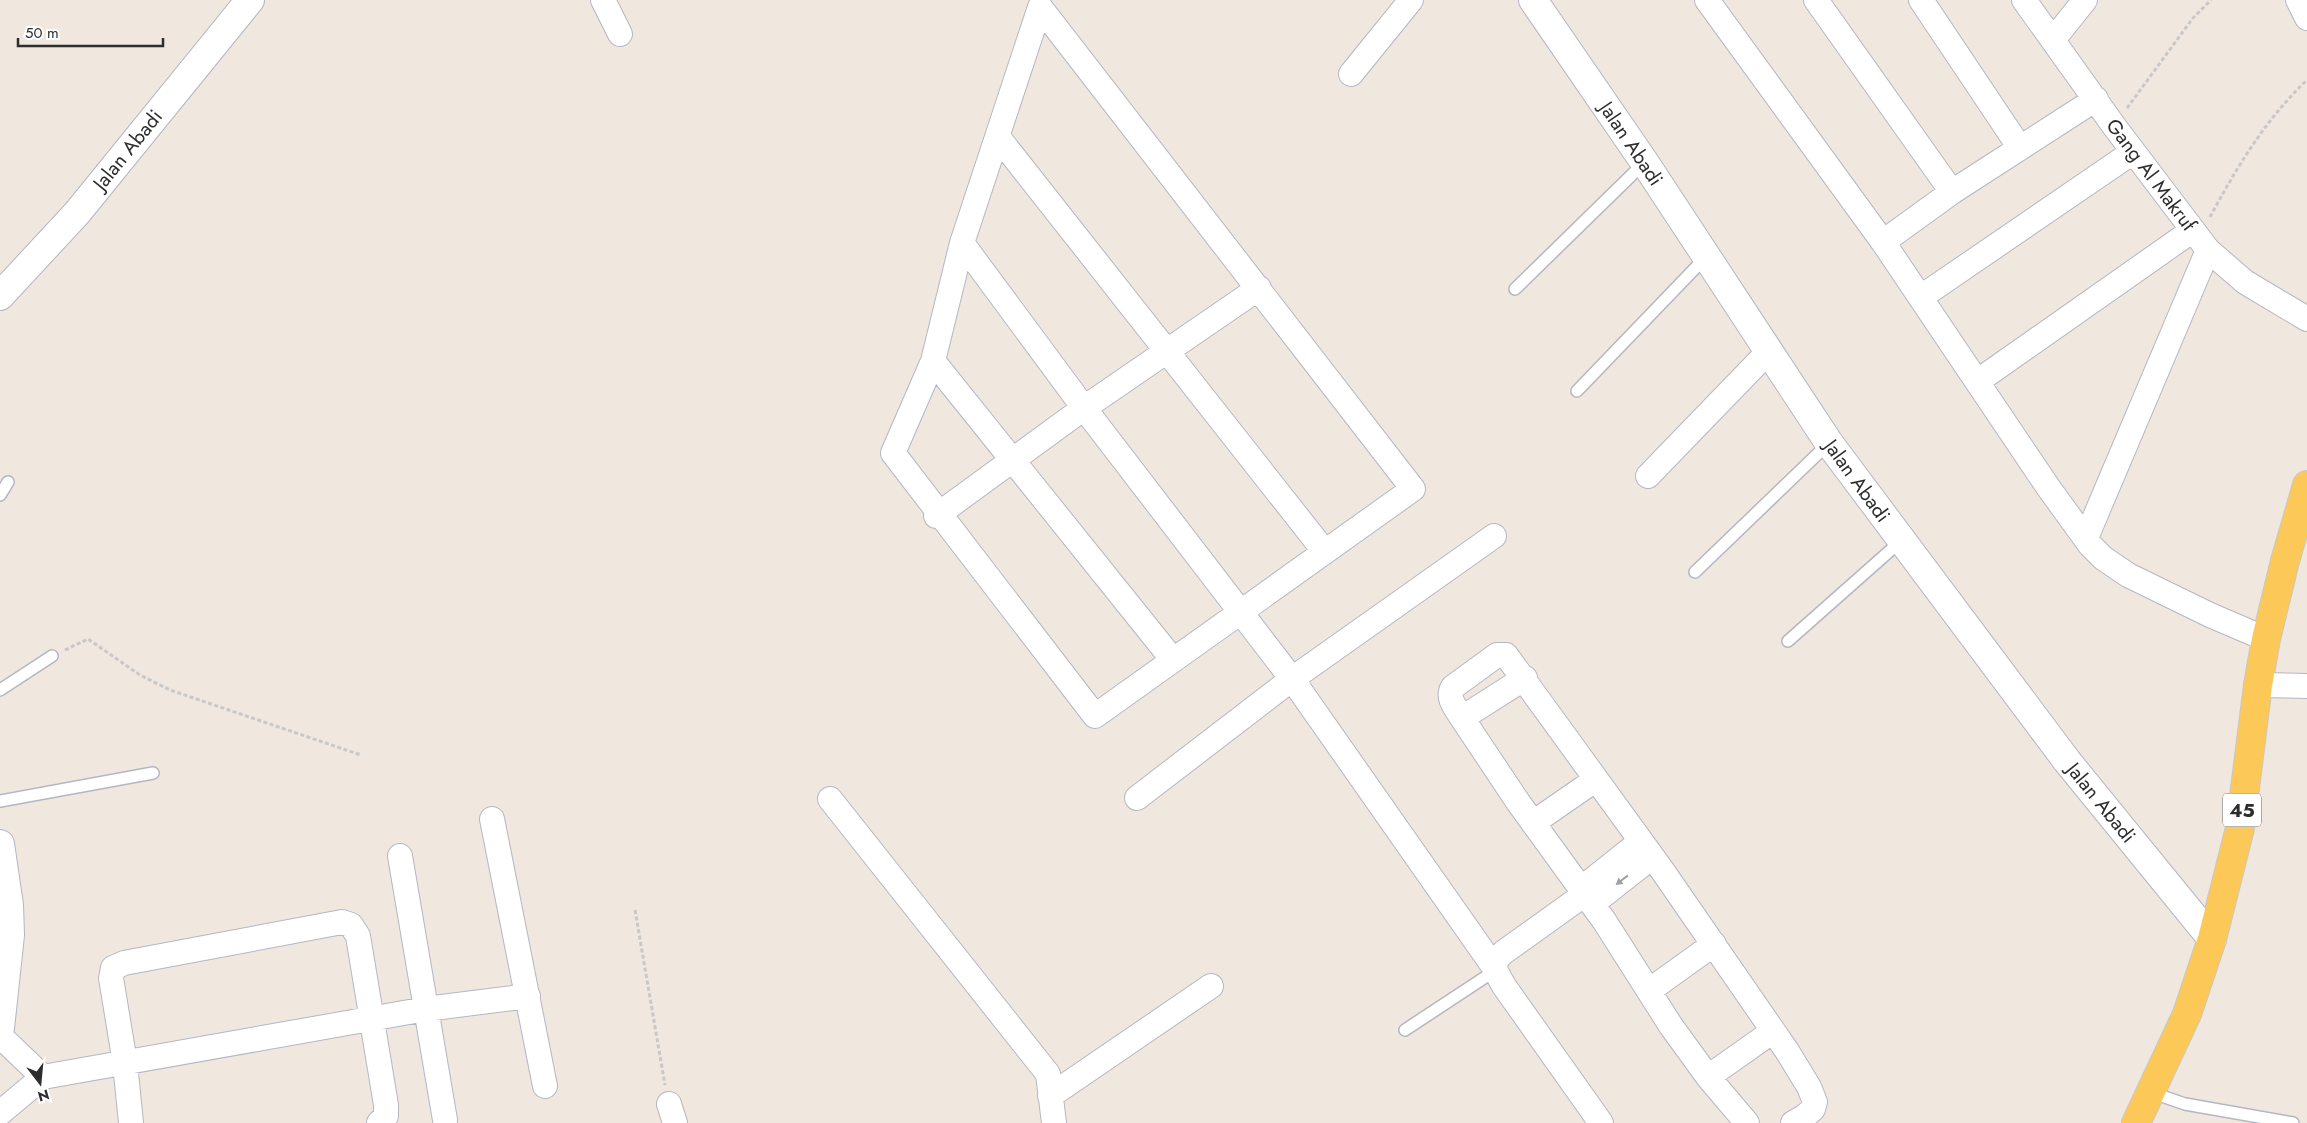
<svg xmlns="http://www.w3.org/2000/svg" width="2307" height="1123" font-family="Jost,sans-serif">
<rect width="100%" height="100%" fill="#f0e7df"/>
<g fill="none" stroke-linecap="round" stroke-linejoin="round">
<g stroke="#b3b7c2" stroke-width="14">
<path id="service" d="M 1515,289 L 1644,163
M 1577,391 L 1706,257
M 0,495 L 8,482
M 1695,572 L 1829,443
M 1788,641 L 1901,541
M 0,690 L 52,656
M 0,801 L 153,773
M 1405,1030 L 1496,970
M 2150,1092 L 2185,1104 L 2293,1123"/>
</g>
<g stroke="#b3b7c2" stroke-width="26">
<path id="minor" d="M 603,0 L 620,34
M 1707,0 L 1883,242 L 2048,487 L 2090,545 L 2103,558 L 2128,575 L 2210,615 L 2266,639
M 1816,0 L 1952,192
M 1921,0 L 2020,148
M 2024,0 L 2114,126 L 2208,250 L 2245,282 L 2307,319
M 2298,0 L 2307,18
M 1040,7 L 1413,489 L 1095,716 L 893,453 L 933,361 L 962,243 Z
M 2053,40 L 2085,0
M 1351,74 L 1411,0
M 998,137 L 1325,552
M 1883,242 L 1952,192 L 2096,99
M 962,243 L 1084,408 L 1292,679 L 1496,970
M 1921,297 L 2133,152
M 933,361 L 1173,660
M 1978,381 L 2193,230
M 1648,476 L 1768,352
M 936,516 L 1084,408 L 1259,288
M 2086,538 L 2208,250
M 1525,678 L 1462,718 L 1518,802 L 1605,922 L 1671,1026 L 1708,1077 L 1747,1123
M 2258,685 L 2307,686
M 1462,718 C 1456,708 1446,698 1453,687 L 1497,655 L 1506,655 L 1662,870 L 1787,1051 L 1809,1087 L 1815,1102 L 1813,1109 L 1805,1116 L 1793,1123
M 1137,798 L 1292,679 L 1494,536
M 830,799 L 1048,1074 L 1054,1123
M 492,819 L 545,1086
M 1533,823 L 1595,780
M 400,856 L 445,1120
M 1581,889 L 1640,842
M 1585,894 L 1504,952 C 1489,965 1496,971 1504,986 L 1601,1123
M 1592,904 L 1652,857
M 1650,990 L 1714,944
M 0,1036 L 43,1077
M 1708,1077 L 1773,1031
M 1050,1096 L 1211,986
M 669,1104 L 675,1123
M 0,1113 L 43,1077 L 426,1009 L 528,996
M 131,1123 L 125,1063 L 111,978 L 113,968 L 124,963 L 342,922 L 351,925 L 358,936 L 386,1105 L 386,1116 L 379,1123"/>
</g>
<g stroke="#b3b7c2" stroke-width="30">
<path id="tertiary" d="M 1533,0 L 1645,163 L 1829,443 L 2067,761 L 2212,939
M 0,296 L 77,213 L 250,0
M 0,844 L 9,905 L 10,935 L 0,1028"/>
</g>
<g stroke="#c8c8c8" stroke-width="30">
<path id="primary" d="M 2136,1123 L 2187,1014 L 2212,939 L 2240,828 L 2258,685 L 2266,639 L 2285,561 L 2307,485"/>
</g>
<path stroke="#c8c8c8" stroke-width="3" stroke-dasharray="4 2.5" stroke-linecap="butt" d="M 2127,108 L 2193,18 L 2211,0
M 2210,217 C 2237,167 2265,120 2307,80
M 65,650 L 88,639 L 140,675 L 170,690 L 361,755
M 635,910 L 665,1085"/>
<use href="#service" stroke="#fff" stroke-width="11"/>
<use href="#minor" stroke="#fff" stroke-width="24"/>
<use href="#tertiary" stroke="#fff" stroke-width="28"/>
<use href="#primary" stroke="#fcc857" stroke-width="28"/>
</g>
<defs><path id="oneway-solid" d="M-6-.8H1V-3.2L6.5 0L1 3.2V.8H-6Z" transform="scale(1.25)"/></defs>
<use fill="#a0a0a0" href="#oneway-solid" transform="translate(1622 880) rotate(142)"/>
<g text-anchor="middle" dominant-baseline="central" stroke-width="4.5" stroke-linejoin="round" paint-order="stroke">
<rect fill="#fff" stroke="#6c6c6c" stroke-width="1" x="2223" y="793.5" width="38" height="33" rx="4"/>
<g font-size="19" font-weight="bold" fill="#2d2d2d">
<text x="2242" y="810">45</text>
</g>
<g font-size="20" fill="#2d2d2d" stroke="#fff">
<text transform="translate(1631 144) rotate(56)">Jalan Abadi</text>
<text transform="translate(128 150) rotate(-51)">Jalan Abadi</text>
<text transform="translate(2151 175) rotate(53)">Gang Al Makruf</text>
<text transform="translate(1857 481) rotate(54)">Jalan Abadi</text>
<text transform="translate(2101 803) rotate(51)">Jalan Abadi</text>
</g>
</g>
<g transform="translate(40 1083) rotate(164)" stroke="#ffffff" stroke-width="4" paint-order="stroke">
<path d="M0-4L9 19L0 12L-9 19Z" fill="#2d2d2d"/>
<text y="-8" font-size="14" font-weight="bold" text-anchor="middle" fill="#2d2d2d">N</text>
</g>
<path d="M18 38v8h145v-8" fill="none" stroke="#2d2d2d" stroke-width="2.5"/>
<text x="25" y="38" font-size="15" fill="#2d2d2d" stroke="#ffffff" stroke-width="4" paint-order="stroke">50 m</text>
</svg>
